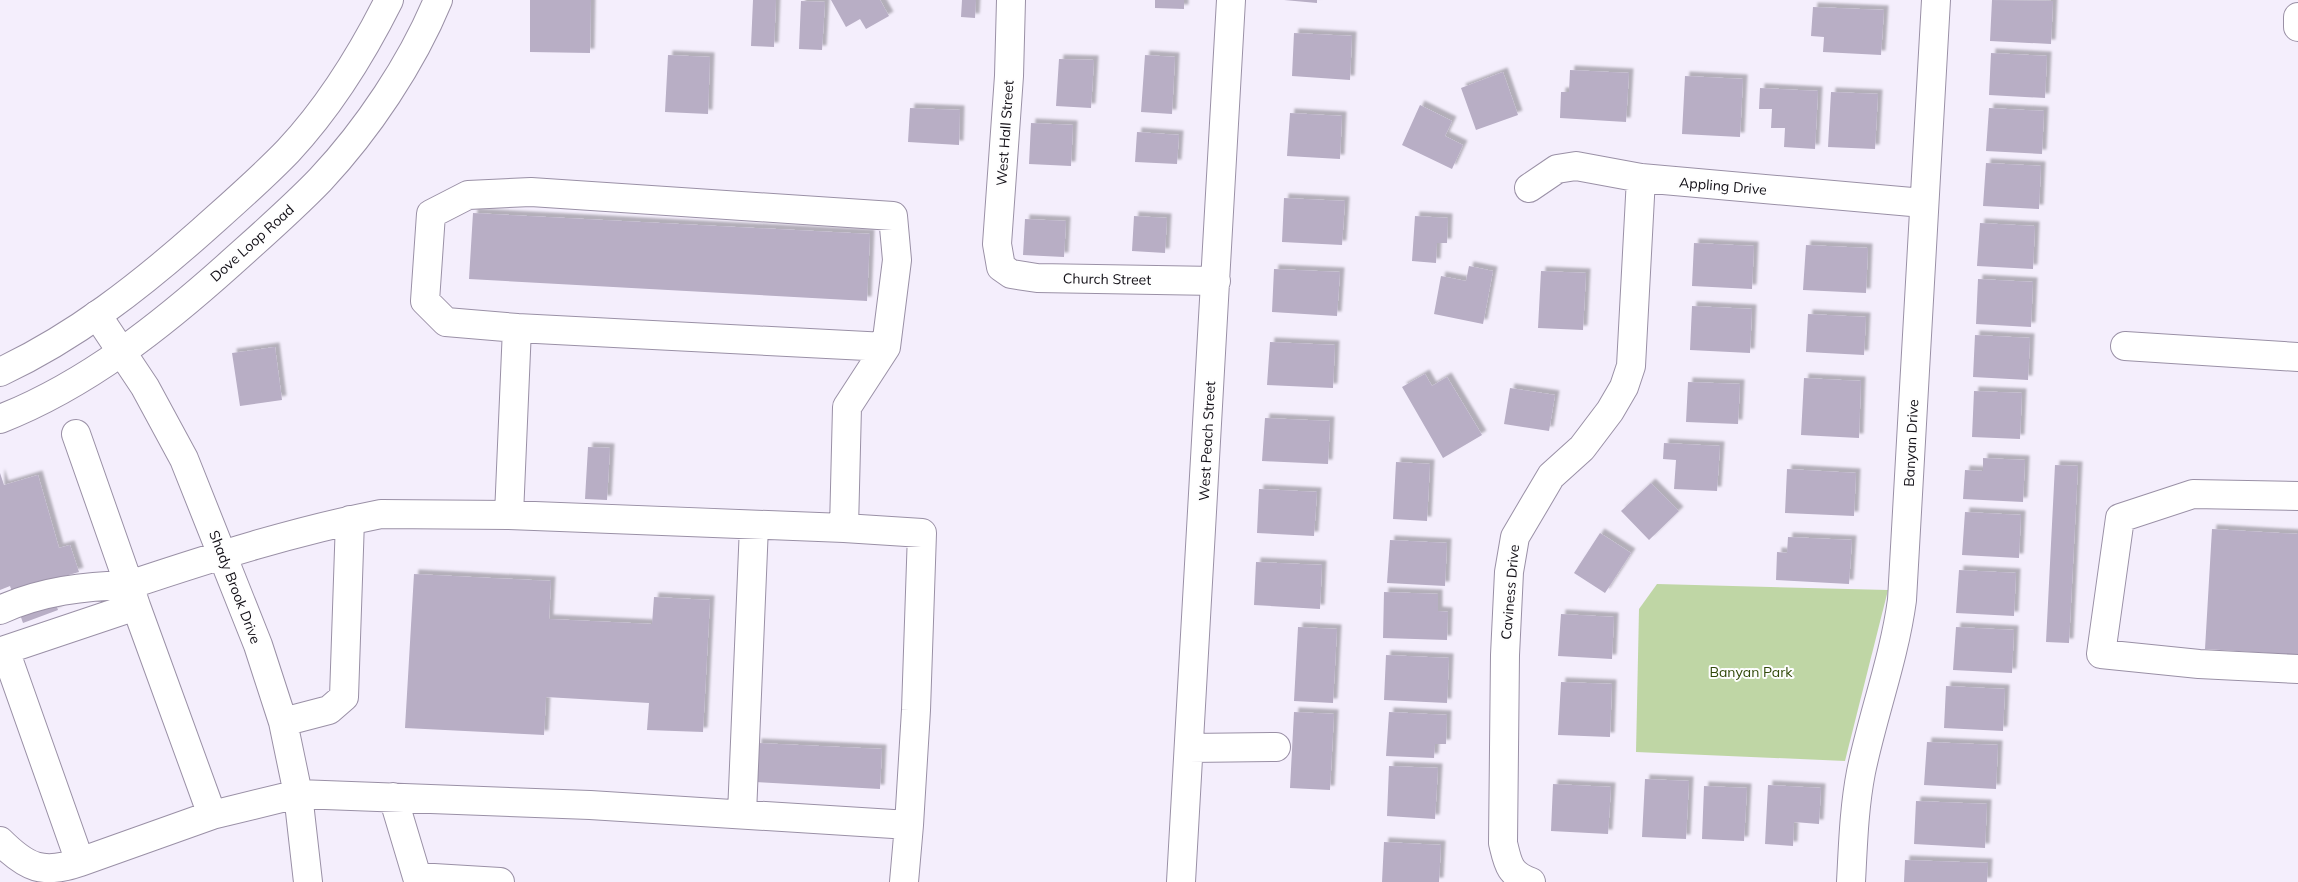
<svg xmlns="http://www.w3.org/2000/svg" width="2298" height="882" font-family="Mulish,sans-serif">
<defs>
<filter id="shadow"><feDropShadow dx="4.5" dy="-4.5" stdDeviation="1" flood-color="#0004"/></filter>
</defs>
<rect width="100%" height="100%" fill="#f4eefc"/>
<path fill="#bfd6a5" d="M 1657,584 L 1888,590 L 1845,761 L 1636,752 L 1639,609 Z"/>
<path fill="#b8aec5" filter="url(#shadow)" d="M 530,0 L 591,0 L 590,53 L 530,52 Z
M 753,0 L 776,0 L 774,47 L 751,46 Z
M 831,0 L 880,0 L 889,16 L 866,29 L 860,19 L 846,27 Z
M 962,0 L 976,0 L 975,18 L 961,17 Z
M 1155,0 L 1184,0 L 1184,9 L 1155,8 Z
M 1284,0 L 1317,0 L 1317,3 Z
M 1992,0 L 2053,1 L 2051,44 L 1990,41 Z
M 801,1 L 825,2 L 822,50 L 799,49 Z
M 1813,7 L 1884,10 L 1881,55 L 1823,52 L 1824,37 L 1811,36 Z
M 1294,33 L 1352,36 L 1350,80 L 1292,76 Z
M 1991,53 L 2047,56 L 2045,98 L 1989,95 Z
M 668,55 L 710,57 L 708,114 L 665,112 Z
M 1145,55 L 1175,57 L 1172,114 L 1141,112 Z
M 1059,59 L 1094,60 L 1091,108 L 1056,106 Z
M 1570,70 L 1629,73 L 1626,122 L 1560,118 L 1561,92 L 1569,92 Z
M 1503,72 L 1518,115 L 1476,130 L 1461,88 Z
M 1685,76 L 1743,79 L 1740,137 L 1682,134 Z
M 1760,88 L 1818,91 L 1815,149 L 1784,147 L 1785,128 L 1771,128 L 1772,109 L 1759,109 Z
M 1831,92 L 1878,94 L 1875,149 L 1828,147 Z
M 1420,105 L 1452,121 L 1445,136 L 1463,145 L 1452,169 L 1402,145 Z
M 910,108 L 960,110 L 959,145 L 908,142 Z
M 1989,108 L 2044,111 L 2042,154 L 1986,151 Z
M 1290,113 L 1342,116 L 1340,159 L 1287,156 Z
M 1031,123 L 1073,125 L 1071,166 L 1029,164 Z
M 1137,132 L 1179,135 L 1177,164 L 1135,162 Z
M 1986,163 L 2041,166 L 2039,209 L 1983,206 Z
M 1284,198 L 1345,201 L 1342,245 L 1282,242 Z
M 473,213 L 870,234 L 867,301 L 469,279 Z
M 1134,216 L 1167,218 L 1165,253 L 1132,251 Z
M 1415,216 L 1448,218 L 1447,243 L 1437,243 L 1436,263 L 1412,261 Z
M 1025,219 L 1066,221 L 1064,257 L 1023,255 Z
M 1980,223 L 2035,226 L 2033,269 L 1977,266 Z
M 1694,243 L 1754,246 L 1752,289 L 1692,286 Z
M 1806,245 L 1868,248 L 1866,293 L 1803,290 Z
M 1469,266 L 1493,271 L 1483,324 L 1434,314 L 1441,276 L 1466,281 Z
M 1274,269 L 1340,272 L 1337,316 L 1272,312 Z
M 1541,271 L 1586,273 L 1583,330 L 1538,328 Z
M 1978,279 L 2033,282 L 2031,327 L 1976,324 Z
M 1692,306 L 1752,309 L 1750,353 L 1690,350 Z
M 1808,314 L 1866,317 L 1864,355 L 1806,352 Z
M 1975,335 L 2030,338 L 2028,380 L 1973,377 Z
M 1270,342 L 1335,345 L 1333,388 L 1267,385 Z
M 275,347 L 282,400 L 240,406 L 232,353 Z
M 1425,374 L 1432,386 L 1447,377 L 1482,435 L 1443,458 L 1402,387 Z
M 1804,378 L 1861,381 L 1859,438 L 1801,435 Z
M 1688,382 L 1740,384 L 1738,424 L 1686,422 Z
M 1510,388 L 1555,395 L 1549,431 L 1504,424 Z
M 1974,391 L 2022,393 L 2020,439 L 1972,437 Z
M 1265,418 L 1330,421 L 1328,464 L 1262,461 Z
M 1664,443 L 1720,446 L 1717,491 L 1674,489 L 1676,460 L 1663,459 Z
M 588,447 L 610,448 L 607,500 L 585,499 Z
M 1983,458 L 2025,460 L 2023,502 L 1963,499 L 1965,470 L 1983,471 Z
M 1396,462 L 1430,464 L 1427,521 L 1393,519 Z
M 2055,465 L 2078,466 L 2069,643 L 2046,642 Z
M 1787,469 L 1856,473 L 1854,516 L 1785,513 Z
M 0,473 L 4,485 L 38,475 L 59,548 L 70,545 L 79,572 L 48,581 L 58,610 L 23,623 L 10,586 L 0,590 Z
M 1651,483 L 1679,511 L 1649,540 L 1621,511 Z
M 1259,489 L 1317,492 L 1314,536 L 1257,533 Z
M 1965,512 L 2021,515 L 2019,558 L 1962,555 Z
M 2212,529 L 2298,534 L 2298,655 L 2205,649 Z
M 1600,533 L 1631,553 L 1605,593 L 1574,573 Z
M 1788,537 L 1852,540 L 1849,584 L 1776,580 L 1777,552 L 1787,553 Z
M 1390,540 L 1447,543 L 1445,586 L 1387,583 Z
M 1256,562 L 1322,565 L 1320,609 L 1254,605 Z
M 1959,570 L 2016,573 L 2014,616 L 1956,613 Z
M 414,574 L 551,581 L 549,619 L 652,624 L 654,597 L 710,600 L 703,732 L 647,730 L 649,703 L 546,697 L 544,735 L 405,728 Z
M 1384,592 L 1438,594 L 1438,611 L 1448,612 L 1447,640 L 1383,638 Z
M 1561,614 L 1614,617 L 1612,659 L 1558,656 Z
M 1298,627 L 1337,629 L 1333,703 L 1294,701 Z
M 1956,627 L 2014,630 L 2012,673 L 1953,670 Z
M 1386,655 L 1449,658 L 1447,703 L 1384,700 Z
M 1561,682 L 1612,684 L 1610,737 L 1558,735 Z
M 1946,686 L 2005,689 L 2003,731 L 1944,728 Z
M 1294,712 L 1334,714 L 1330,790 L 1290,788 Z
M 1389,712 L 1447,715 L 1446,744 L 1435,744 L 1434,758 L 1386,756 Z
M 1927,742 L 1998,745 L 1996,789 L 1924,785 Z
M 757,743 L 882,749 L 880,789 L 755,782 Z
M 1389,766 L 1438,768 L 1435,819 L 1387,816 Z
M 1645,779 L 1689,781 L 1686,839 L 1642,837 Z
M 1553,784 L 1611,787 L 1608,834 L 1551,831 Z
M 1768,785 L 1821,788 L 1819,824 L 1794,822 L 1793,846 L 1765,844 Z
M 1704,786 L 1747,788 L 1744,841 L 1702,839 Z
M 1916,801 L 1987,804 L 1985,848 L 1914,844 Z
M 1384,842 L 1441,845 L 1439,882 L 1382,882 Z
M 1905,860 L 1988,863 L 1987,882 L 1904,882 Z"/>
<g fill="none" stroke-linecap="round" stroke-linejoin="round">
<g stroke="#9a90a6" stroke-width="30">
<path id="minor" d="M 1011,0 L 1009,76 L 997,244 L 1001,267 L 1011,274 L 1037,278 L 1216,281
M 2298,17 L 2298,27
M 1529,188 L 1557,169 L 1576,166 L 1641,178 L 1923,203
M 97,315 L 145,387 L 184,459 L 258,645 L 283,722 L 298,794 L 308,882
M 517,328 L 886,347
M 2125,346 L 2298,357
M 2298,496 L 2193,494 L 2120,518 L 2101,654 L 2199,664 L 2298,669
M 381,514 L 509,515 L 844,528 L 922,533 L 916,710 L 909,825 L 590,805 L 298,794 L 212,815 L 80,862 L 5,650 L 136,606 L 129,585 C 213,557 295,531 381,514 Z
M 509,515 L 517,328 L 446,322 L 425,301 L 431,214 L 468,195 L 531,192 L 893,216 L 897,260 L 886,347 L 847,407 L 844,528
M 136,606 L 212,815
M 0,610 C 41,591 85,586 129,585 L 76,434
M 283,722 L 329,710 L 344,697 L 350,520
M 1189,748 L 1276,747
M 393,797 L 417,877 L 500,882
M 742,814 L 754,526
M 0,841 C 27,868 43,875 80,862
M 904,882 L 909,825
M 1181,882 L 1231,0
M 1531,882 C 1509,874 1508,864 1503,843 L 1505,655 L 1509,572 L 1515,537 L 1551,476 L 1582,448 L 1610,411 L 1624,387 L 1631,366 L 1641,178
M 1851,882 C 1853,845 1854,808 1861,772 C 1873,714 1894,659 1902,600 L 1936,0"/>
</g>
<g stroke="#9a90a6" stroke-width="30">
<path id="major" d="M 0,372 C 75,337 140,286 202,231 C 231,205 261,179 288,151 C 330,106 362,54 389,0
M 0,419 C 87,385 163,324 231,263 C 261,236 292,209 320,180 C 367,130 412,63 438,0"/>
</g>
<use href="#minor" stroke="#fff" stroke-width="28"/>
<use href="#major" stroke="#fff" stroke-width="28"/>
</g>
<g text-anchor="middle" dominant-baseline="central" stroke-width="4" stroke-linejoin="round" paint-order="stroke">
<g font-size="14" fill="#110e15" stroke="#fefefe">
<text transform="translate(1005 133) rotate(-86)">West Hall Street</text>
<text transform="translate(1723 186) rotate(5)">Appling Drive</text>
<text transform="translate(252 243) rotate(-42)">Dove Loop Road</text>
<text transform="translate(1107 279) rotate(1)">Church Street</text>
<text transform="translate(1207 441) rotate(-87)">West Peach Street</text>
<text transform="translate(1911 443) rotate(-87)">Banyan Drive</text>
<text transform="translate(235 587) rotate(69)">Shady Brook Drive</text>
<text transform="translate(1510 592) rotate(-85)">Caviness Drive</text>
</g>
<g font-size="14" fill="#31490a" stroke="#fefefe">
<text x="1751" y="672">Banyan Park</text>
</g>
</g>
</svg>
